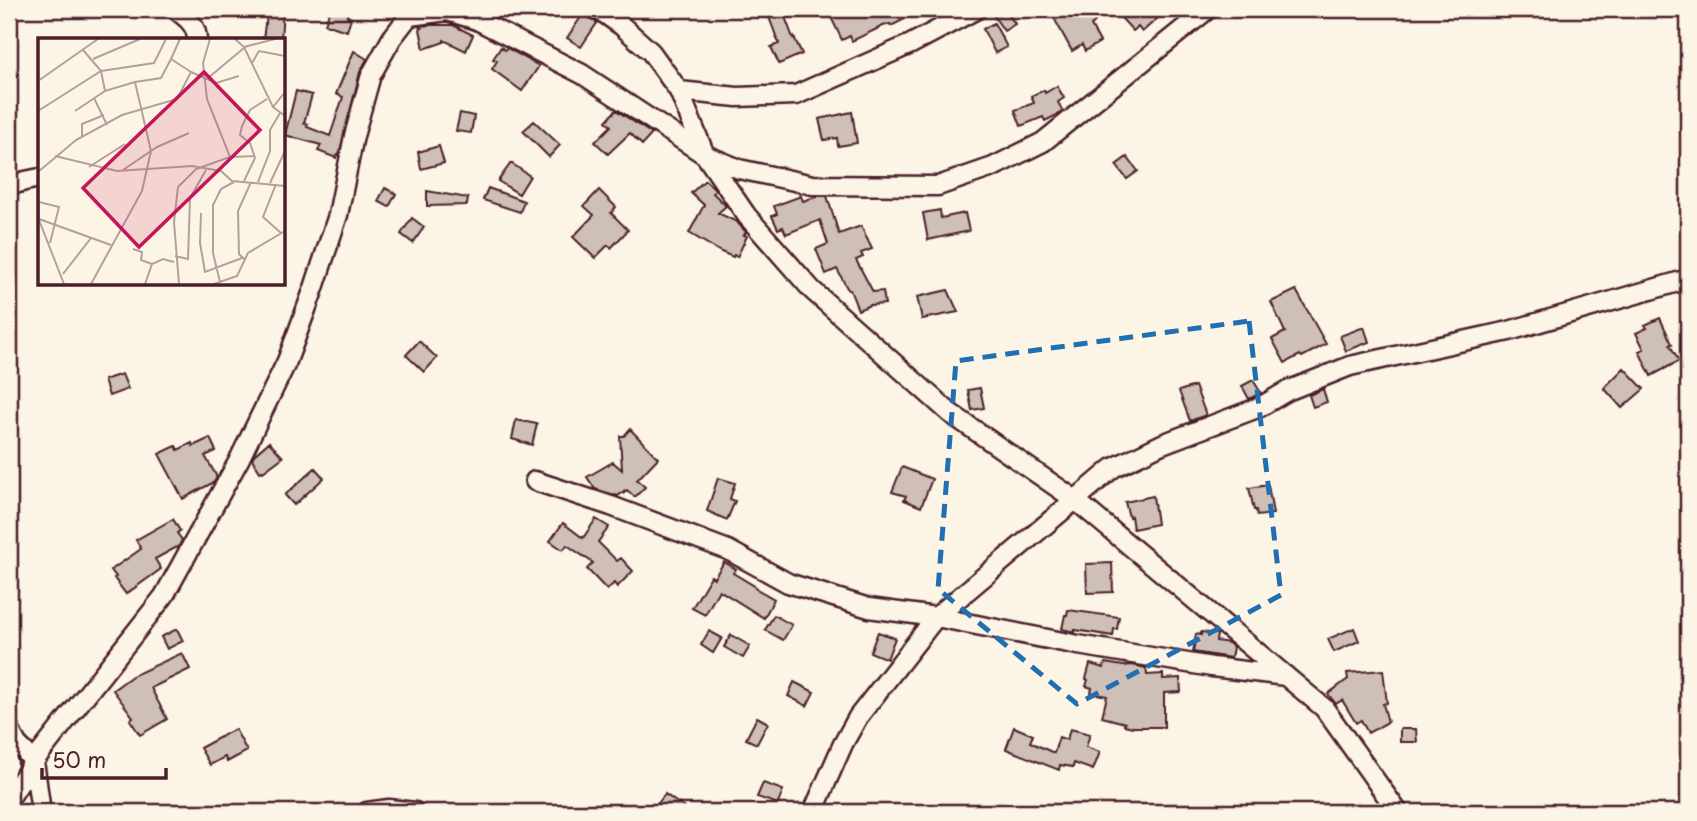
<svg xmlns="http://www.w3.org/2000/svg" width="1697" height="821" font-family="'Playpen Sans',sans-serif">
<rect width="100%" height="100%" fill="#fcf5e5"/>
<filter id="ink" filterUnits="userSpaceOnUse"><feTurbulence type="fractalNoise" baseFrequency=".0143" numOctaves="2"/><feDisplacementMap in="SourceGraphic" scale="14" xChannelSelector="R" yChannelSelector="G"/><feConvolveMatrix kernelMatrix="1 2 1 2 8 2 1 2 1" color-interpolation-filters="sRGB"/></filter>
<g filter="url(#ink)">
<path fill="#cfc0b7" stroke="#4a1f2b" stroke-width="2" d="M 267,9 L 283,9 L 281,40 L 263,40 L 265,24 L 266,24 Z
M 330,9 L 349,9 L 347,16 L 351,18 L 347,31 L 325,24 Z
M 766,9 L 782,9 L 793,38 L 794,37 L 802,54 L 779,64 L 771,47 L 779,44 Z
M 827,9 L 899,9 L 905,19 L 891,26 L 890,24 L 883,26 L 852,41 L 850,36 L 842,40 Z
M 989,9 L 1005,9 L 1015,24 L 1004,31 Z
M 1074,9 L 1105,9 L 1091,26 L 1100,42 L 1085,51 L 1082,45 L 1072,51 L 1055,20 Z
M 1113,9 L 1168,9 L 1142,32 L 1138,27 L 1133,31 Z
M 583,14 L 597,23 L 581,47 L 567,38 Z
M 994,23 L 1007,47 L 995,53 L 983,29 Z
M 430,25 L 453,25 L 473,35 L 466,51 L 444,40 L 444,42 L 424,49 L 420,29 L 422,28 L 418,26 Z
M 501,47 L 505,50 L 507,48 L 539,66 L 522,91 L 492,69 L 497,61 L 493,59 Z
M 354,51 L 367,59 L 360,72 L 339,155 L 337,155 L 336,158 L 318,151 L 321,145 L 285,135 L 296,91 L 312,95 L 304,123 L 308,124 L 307,127 L 330,136 L 343,97 L 336,94 Z
M 1057,86 L 1064,98 L 1058,102 L 1063,112 L 1045,121 L 1043,117 L 1021,126 L 1015,110 L 1034,103 L 1031,96 L 1044,90 L 1045,93 Z
M 616,110 L 652,134 L 642,145 L 630,133 L 608,154 L 595,142 L 611,126 L 606,121 Z
M 852,112 L 857,143 L 838,146 L 837,138 L 824,140 L 819,119 Z
M 460,113 L 474,116 L 471,133 L 456,131 Z
M 534,121 L 560,145 L 549,157 L 523,131 Z
M 439,146 L 444,163 L 421,169 L 418,152 Z
M 1127,157 L 1138,171 L 1127,179 L 1116,165 Z
M 511,163 L 530,176 L 519,194 L 498,181 Z
M 705,180 L 716,190 L 713,193 L 726,206 L 718,213 L 737,222 L 746,232 L 744,235 L 747,236 L 737,257 L 734,255 L 733,257 L 721,252 L 689,233 L 704,205 L 691,193 Z
M 385,188 L 396,194 L 389,207 L 378,201 Z
M 488,188 L 524,201 L 520,212 L 483,200 Z
M 599,190 L 616,207 L 611,213 L 628,230 L 611,248 L 608,245 L 595,258 L 573,237 L 594,215 L 584,206 Z
M 427,191 L 468,198 L 467,205 L 427,206 Z
M 801,196 L 803,201 L 818,196 L 827,196 L 839,234 L 861,226 L 872,249 L 861,253 L 863,257 L 856,260 L 873,292 L 883,291 L 885,304 L 870,305 L 858,310 L 850,290 L 848,290 L 837,269 L 826,274 L 816,249 L 828,244 L 820,220 L 786,234 L 783,227 L 778,229 L 772,216 L 777,214 L 774,206 Z
M 940,210 L 941,218 L 965,213 L 969,231 L 928,240 L 923,213 Z
M 412,218 L 424,227 L 413,243 L 401,234 Z
M 948,290 L 958,312 L 922,319 L 917,297 Z
M 1296,290 L 1326,344 L 1302,357 L 1300,355 L 1285,363 L 1272,339 L 1285,332 L 1271,302 Z
M 1660,318 L 1672,344 L 1670,345 L 1679,361 L 1651,376 L 1639,351 L 1644,349 L 1636,333 L 1647,328 L 1645,325 Z
M 1364,327 L 1369,342 L 1346,351 L 1340,336 Z
M 419,341 L 437,358 L 424,372 L 406,355 Z
M 1624,368 L 1644,389 L 1622,408 L 1604,388 Z
M 122,374 L 128,389 L 109,396 L 104,380 Z
M 1253,380 L 1261,393 L 1249,399 L 1242,386 Z
M 1195,386 L 1206,415 L 1190,421 L 1179,391 Z
M 980,388 L 984,408 L 972,410 L 968,390 Z
M 1323,389 L 1327,402 L 1313,407 L 1309,395 Z
M 516,420 L 537,424 L 532,445 L 512,439 Z
M 630,429 L 658,458 L 637,480 L 645,487 L 635,497 L 627,490 L 624,493 L 624,491 L 618,496 L 595,489 L 587,477 L 613,462 L 622,470 L 620,436 L 624,436 Z
M 210,438 L 216,451 L 205,456 L 217,477 L 214,482 L 183,499 L 159,454 L 176,446 L 178,450 L 192,443 L 193,446 Z
M 269,442 L 283,457 L 263,472 L 262,471 L 260,472 L 252,459 L 254,455 Z
M 902,467 L 932,479 L 921,507 L 904,500 L 906,496 L 892,492 Z
M 315,468 L 324,478 L 294,505 L 285,495 Z
M 718,478 L 735,483 L 730,499 L 735,501 L 727,520 L 707,511 Z
M 1268,485 L 1273,514 L 1257,516 L 1256,510 L 1254,510 L 1249,488 Z
M 1153,496 L 1157,524 L 1133,529 L 1131,516 L 1129,517 L 1125,502 Z
M 173,519 L 180,531 L 177,533 L 182,540 L 179,546 L 155,559 L 161,569 L 126,594 L 114,578 L 116,577 L 111,570 L 141,549 L 136,540 Z
M 596,519 L 609,527 L 598,542 L 617,561 L 621,558 L 633,571 L 617,587 L 614,583 L 607,590 L 587,569 L 593,563 L 567,545 L 563,550 L 550,541 L 563,523 L 583,538 Z
M 724,562 L 736,569 L 733,573 L 756,587 L 755,588 L 774,599 L 764,618 L 719,590 L 705,615 L 692,608 L 711,576 L 714,578 Z
M 1112,563 L 1113,592 L 1087,593 L 1086,564 Z
M 1068,610 L 1119,617 L 1117,629 L 1114,629 L 1113,636 L 1075,630 L 1075,632 L 1062,629 L 1065,615 L 1067,615 Z
M 774,615 L 792,625 L 783,640 L 765,630 Z
M 1354,628 L 1359,641 L 1334,652 L 1328,639 Z
M 177,629 L 183,641 L 167,649 L 161,637 Z
M 709,631 L 722,638 L 713,653 L 701,645 Z
M 878,632 L 895,638 L 887,659 L 870,652 Z
M 1201,632 L 1217,634 L 1216,641 L 1229,643 L 1233,647 L 1231,658 L 1193,652 L 1196,634 L 1201,635 Z
M 731,635 L 750,646 L 743,658 L 724,647 Z
M 182,653 L 190,669 L 151,688 L 167,719 L 140,735 L 130,720 L 133,717 L 113,690 L 132,676 Z
M 1105,663 L 1123,666 L 1132,665 L 1146,668 L 1147,675 L 1163,674 L 1163,679 L 1180,678 L 1181,692 L 1164,693 L 1164,727 L 1133,727 L 1124,725 L 1125,723 L 1102,717 L 1107,696 L 1091,693 L 1092,688 L 1086,686 L 1088,680 L 1086,679 L 1090,664 L 1104,668 Z
M 1383,670 L 1387,703 L 1383,704 L 1388,722 L 1368,733 L 1361,720 L 1356,723 L 1342,700 L 1336,704 L 1328,694 L 1348,679 L 1347,673 Z
M 794,682 L 814,692 L 807,706 L 788,696 Z
M 757,717 L 768,723 L 757,744 L 746,739 Z
M 1014,727 L 1033,735 L 1030,742 L 1054,753 L 1059,737 L 1067,740 L 1070,729 L 1090,734 L 1086,747 L 1100,752 L 1093,770 L 1074,763 L 1073,767 L 1060,765 L 1059,770 L 1006,749 Z
M 235,729 L 247,751 L 227,762 L 225,757 L 210,765 L 200,748 Z
M 1400,729 L 1416,729 L 1417,742 L 1400,742 Z
M 763,783 L 783,790 L 778,804 L 757,797 Z
M 665,794 L 690,812 L 668,812 L 657,805 Z"/>
<g fill="none" stroke-linecap="round" stroke-linejoin="round">
<g stroke="#4a1f2b" stroke-width="23">
<path id="street" d="M 175,9 C 187,18 197,25 197,40
M 598,9 L 622,26 L 651,52 L 679,91 L 705,155 L 747,216 L 812,290 L 950,413 L 1074,499 L 1324,708 L 1398,812
M 679,91 L 737,97 L 796,95 L 911,44 L 977,9
M 9,186 L 25,181 L 40,178
M 535,481 L 611,506 L 728,550 L 788,583 L 869,608 L 936,617 L 1078,645 L 1212,667 L 1286,676
M 9,729 L 17,744 L 34,761 L 41,812
M 9,799 L 34,761 L 164,596 L 239,460 L 287,361 L 314,288 L 338,215 L 354,136 L 371,75 L 392,38 L 409,16 L 447,11 L 477,20 L 582,74 L 705,155 L 739,169 L 813,185 L 938,186 L 993,167 L 1043,142 L 1208,9
M 367,812 L 389,809 L 415,812
M 813,812 L 843,744 L 858,717 L 936,617 L 1113,468 L 1162,444 L 1260,407 L 1287,391 L 1350,366 L 1509,331 L 1688,279"/>
</g>
<use href="#street" stroke="#fcf5e5" stroke-width="18"/>
</g>
</g>
<path fill="none" stroke="#1f6fb2" stroke-width="5" stroke-dasharray="14 9" stroke-linejoin="round" d="M 1249,321 L 1281,595 L 1077,704 L 938,589 L 956,361 Z"/>
<g transform="translate(38 38)">
<rect width="247" height="247" fill="#fcf5e5"/>
<path fill="none" stroke="#b59f9b" stroke-width="2" d="M 197,1 L 206,9 L 235,69M 206,9 L 237,1M 45,12 L 63,33 L 67,53 L 97,44 L 113,113 L 104,153 L 53,246M 55,21 L 102,1M 214,25 L 221,13 L 247,18M 153,34 L 178,45 L 201,38M 170,40 L 206,10M 0,43 L 60,1M 97,44 L 123,40 L 133,21M 247,54 L 235,69 L 247,78M 56,60 L 69,87M 0,73 L 63,33 L 116,25 L 128,1M 37,73 L 67,53M 44,99 L 44,86 L 66,77M 17,118 L 79,133 L 154,128 L 183,133 L 194,143 L 247,148M 192,119 L 217,118M 51,129 L 87,106M 85,132 L 119,109 L 151,95M 0,134 L 38,102 L 84,77 L 139,61 L 153,34 L 133,21 L 142,1M 0,141 L 1,182 L 26,246M 206,143 L 217,120 L 212,105 L 202,97 L 204,88 L 212,72 L 229,61M 220,144 L 232,113 L 232,92 L 242,75M 232,145 L 247,113M 238,146 L 225,179 L 243,195M 1,164 L 21,169 L 12,205M 163,175 L 162,205 L 167,234 L 204,220M 1,181 L 73,207M 95,211 L 104,214 L 103,222 L 114,226M 137,218 L 150,221 L 152,160 L 168,132M 206,221 L 201,216 L 200,173 L 213,144M 25,236 L 53,200M 182,244 L 175,215 L 175,167 L 183,151 L 196,144M 107,246 L 114,226 L 125,221 L 136,224M 141,246 L 136,184 L 140,149 L 158,131 L 192,119 L 169,61 L 165,25 L 172,1M 176,246 L 199,238 L 210,215 L 247,193"/>
<path fill="#c2185b" fill-opacity="0.15" stroke="#c2185b" stroke-width="3.5" d="M 166,34 L 222,92 L 101,209 L 45,150 Z"/>
<rect width="247" height="247" fill="none" stroke="#4a1f2b" stroke-width="3.5"/>
</g>
<rect width="1697" height="821" fill="none" stroke="#fcf5e5" stroke-width="35"/>
<rect x="18" y="18" width="1662" height="786" fill="none" stroke="#4a1f2b" stroke-width="2.5" filter="url(#ink)"/>
<path d="M42 768v10h124v-10" fill="none" stroke="#4a1f2b" stroke-width="3.5"/>
<text x="52" y="768" font-size="21" fill="#4a1f2b" stroke="#fcf5e5" stroke-width="5" paint-order="stroke">50 m</text>
</svg>
